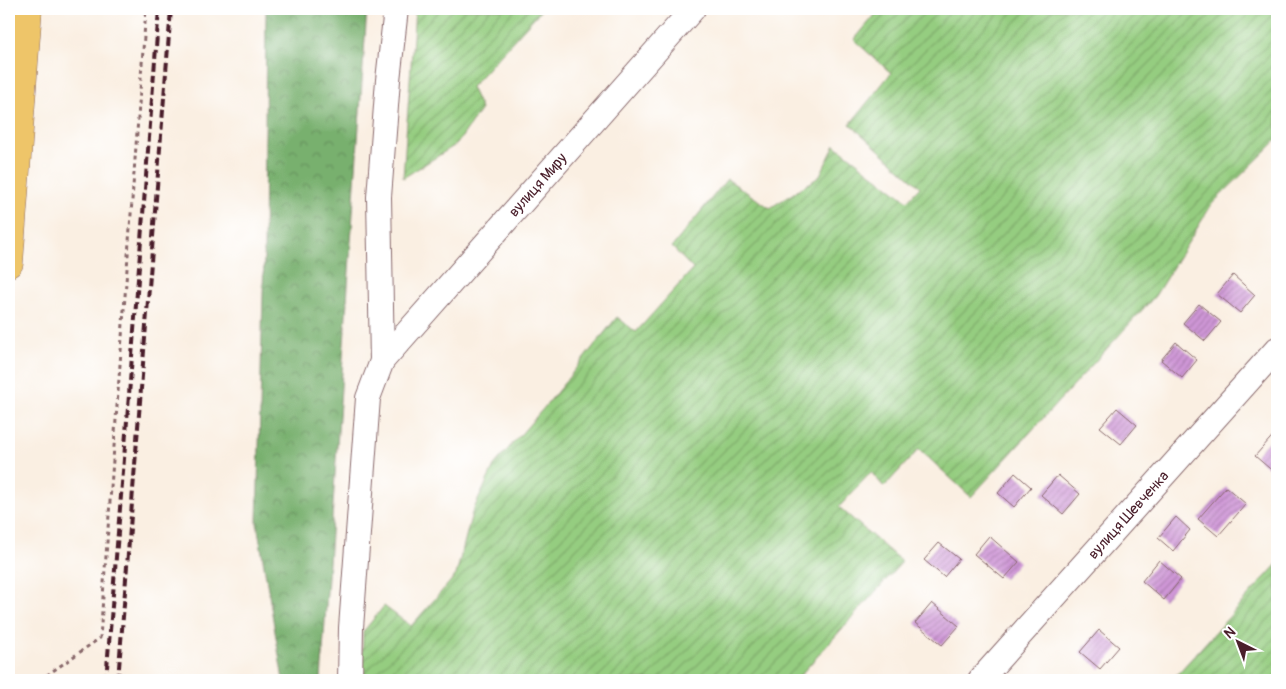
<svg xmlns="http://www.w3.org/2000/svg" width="1286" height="689" font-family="Pangolin,sans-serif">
<defs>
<pattern id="forest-crowns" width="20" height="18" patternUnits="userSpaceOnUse" patternTransform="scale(1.25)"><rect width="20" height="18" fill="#78b06e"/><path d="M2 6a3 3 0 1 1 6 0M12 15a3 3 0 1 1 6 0" fill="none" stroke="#648f5b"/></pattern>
<pattern id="garden-furrows" width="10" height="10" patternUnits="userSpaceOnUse" patternTransform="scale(1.25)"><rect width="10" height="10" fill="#95cd80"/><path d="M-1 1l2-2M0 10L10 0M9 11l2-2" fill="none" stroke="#7ca669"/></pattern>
<pattern id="building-hatch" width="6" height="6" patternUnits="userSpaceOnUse" patternTransform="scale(1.25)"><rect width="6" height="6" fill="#cf97d7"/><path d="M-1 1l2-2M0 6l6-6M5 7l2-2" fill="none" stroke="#aa7baf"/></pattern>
</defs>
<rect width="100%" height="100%" fill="#fff"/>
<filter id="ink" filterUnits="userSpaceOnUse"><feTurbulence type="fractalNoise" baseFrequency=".02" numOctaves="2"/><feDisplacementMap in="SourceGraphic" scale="10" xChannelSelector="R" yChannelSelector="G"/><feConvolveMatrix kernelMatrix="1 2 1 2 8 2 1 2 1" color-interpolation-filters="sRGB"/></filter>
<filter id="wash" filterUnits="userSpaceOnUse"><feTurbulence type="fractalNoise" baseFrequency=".0096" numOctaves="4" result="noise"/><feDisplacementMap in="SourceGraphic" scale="20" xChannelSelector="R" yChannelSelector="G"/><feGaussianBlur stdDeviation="1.12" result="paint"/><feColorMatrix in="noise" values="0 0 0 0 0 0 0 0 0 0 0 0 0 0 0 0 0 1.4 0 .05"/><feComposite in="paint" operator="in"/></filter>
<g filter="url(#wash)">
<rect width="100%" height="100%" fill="#faefe2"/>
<path fill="url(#forest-crowns)" stroke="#61684c" d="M 266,9 L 367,9 L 321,680 L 283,680 L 257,523 L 264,255 Z"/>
<path fill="url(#garden-furrows)" stroke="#707656" d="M 415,9 L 542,9 L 471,87 L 481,109 L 457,144 L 403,178 Z
M 880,9 L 1277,9 L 1277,140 L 1212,204 L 1155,296 L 971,497 L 919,449 L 884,487 L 871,472 L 839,507 L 902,562 L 796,680 L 362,680 L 363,632 L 384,606 L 411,626 L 456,575 L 472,513 L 495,464 L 549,402 L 617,317 L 636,332 L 693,269 L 672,247 L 727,179 L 770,208 L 819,177 L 835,145 L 907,201 L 920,187 L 850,124 L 891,73 L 854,40 Z
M 1277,564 L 1277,680 L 1172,680 Z"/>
<g id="blocks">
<path fill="url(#building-hatch)" d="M 1233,275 L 1255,295 L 1240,313 L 1217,294 Z
M 1199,304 L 1221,322 L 1205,341 L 1183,323 Z
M 1176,342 L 1197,360 L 1182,378 L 1161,360 Z
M 1117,408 L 1137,425 L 1121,444 L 1100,427 Z
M 1277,431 L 1277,472 L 1276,474 L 1255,456 Z
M 1015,473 L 1031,487 L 1014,507 L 998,493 Z
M 1058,475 L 1080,494 L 1063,514 L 1041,495 Z
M 1226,487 L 1246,504 L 1218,536 L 1198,519 Z
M 1176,517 L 1190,530 L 1173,551 L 1158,538 Z
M 989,536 L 1019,562 L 1004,579 L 974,554 Z
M 939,543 L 959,559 L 944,577 L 924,560 Z
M 1159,560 L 1181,579 L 1164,600 L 1142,581 Z
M 932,603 L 959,626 L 942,645 L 915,623 Z
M 1099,630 L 1119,647 L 1100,669 L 1080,652 Z"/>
</g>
</g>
<g filter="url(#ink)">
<use href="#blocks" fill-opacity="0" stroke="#88686b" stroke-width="1"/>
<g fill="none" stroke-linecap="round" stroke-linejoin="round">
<g stroke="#88686b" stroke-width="26">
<g id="minor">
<path id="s1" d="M 382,361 L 693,9"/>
<path d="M 350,680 L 351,628 L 368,398 L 382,361 L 379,197 L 388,80 L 396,9"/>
<path id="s2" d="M 980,680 L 1277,349"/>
</g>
</g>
<g stroke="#88686b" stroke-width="29">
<path id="major" d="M 9,263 L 28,9"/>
</g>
<path stroke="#88686b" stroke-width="3" stroke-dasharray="4 4" stroke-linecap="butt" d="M 40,680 L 100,638 L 146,9"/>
<use href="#minor" stroke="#fff" stroke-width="24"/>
<use href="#major" stroke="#eec569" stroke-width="28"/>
<path stroke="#4a1f2b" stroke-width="4" stroke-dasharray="8 4" stroke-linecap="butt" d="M 106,680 L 124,459 L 159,9
M 118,680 L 171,9"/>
</g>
</g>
<g text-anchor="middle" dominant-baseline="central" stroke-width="4" stroke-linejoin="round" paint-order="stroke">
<g font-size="15" fill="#4a1f2b" stroke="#fff">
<text stroke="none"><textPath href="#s1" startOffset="235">вулиця Миру</textPath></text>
<text stroke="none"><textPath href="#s2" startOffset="222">вулиця Шевченка</textPath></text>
</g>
</g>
<rect width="1286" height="689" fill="none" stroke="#fff" stroke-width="30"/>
<g transform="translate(1238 642) rotate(318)" stroke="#ffffff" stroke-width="4" paint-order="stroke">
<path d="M0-4L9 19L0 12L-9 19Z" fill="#4a1f2b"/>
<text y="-8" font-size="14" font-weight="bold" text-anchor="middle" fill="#4a1f2b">N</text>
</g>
</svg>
